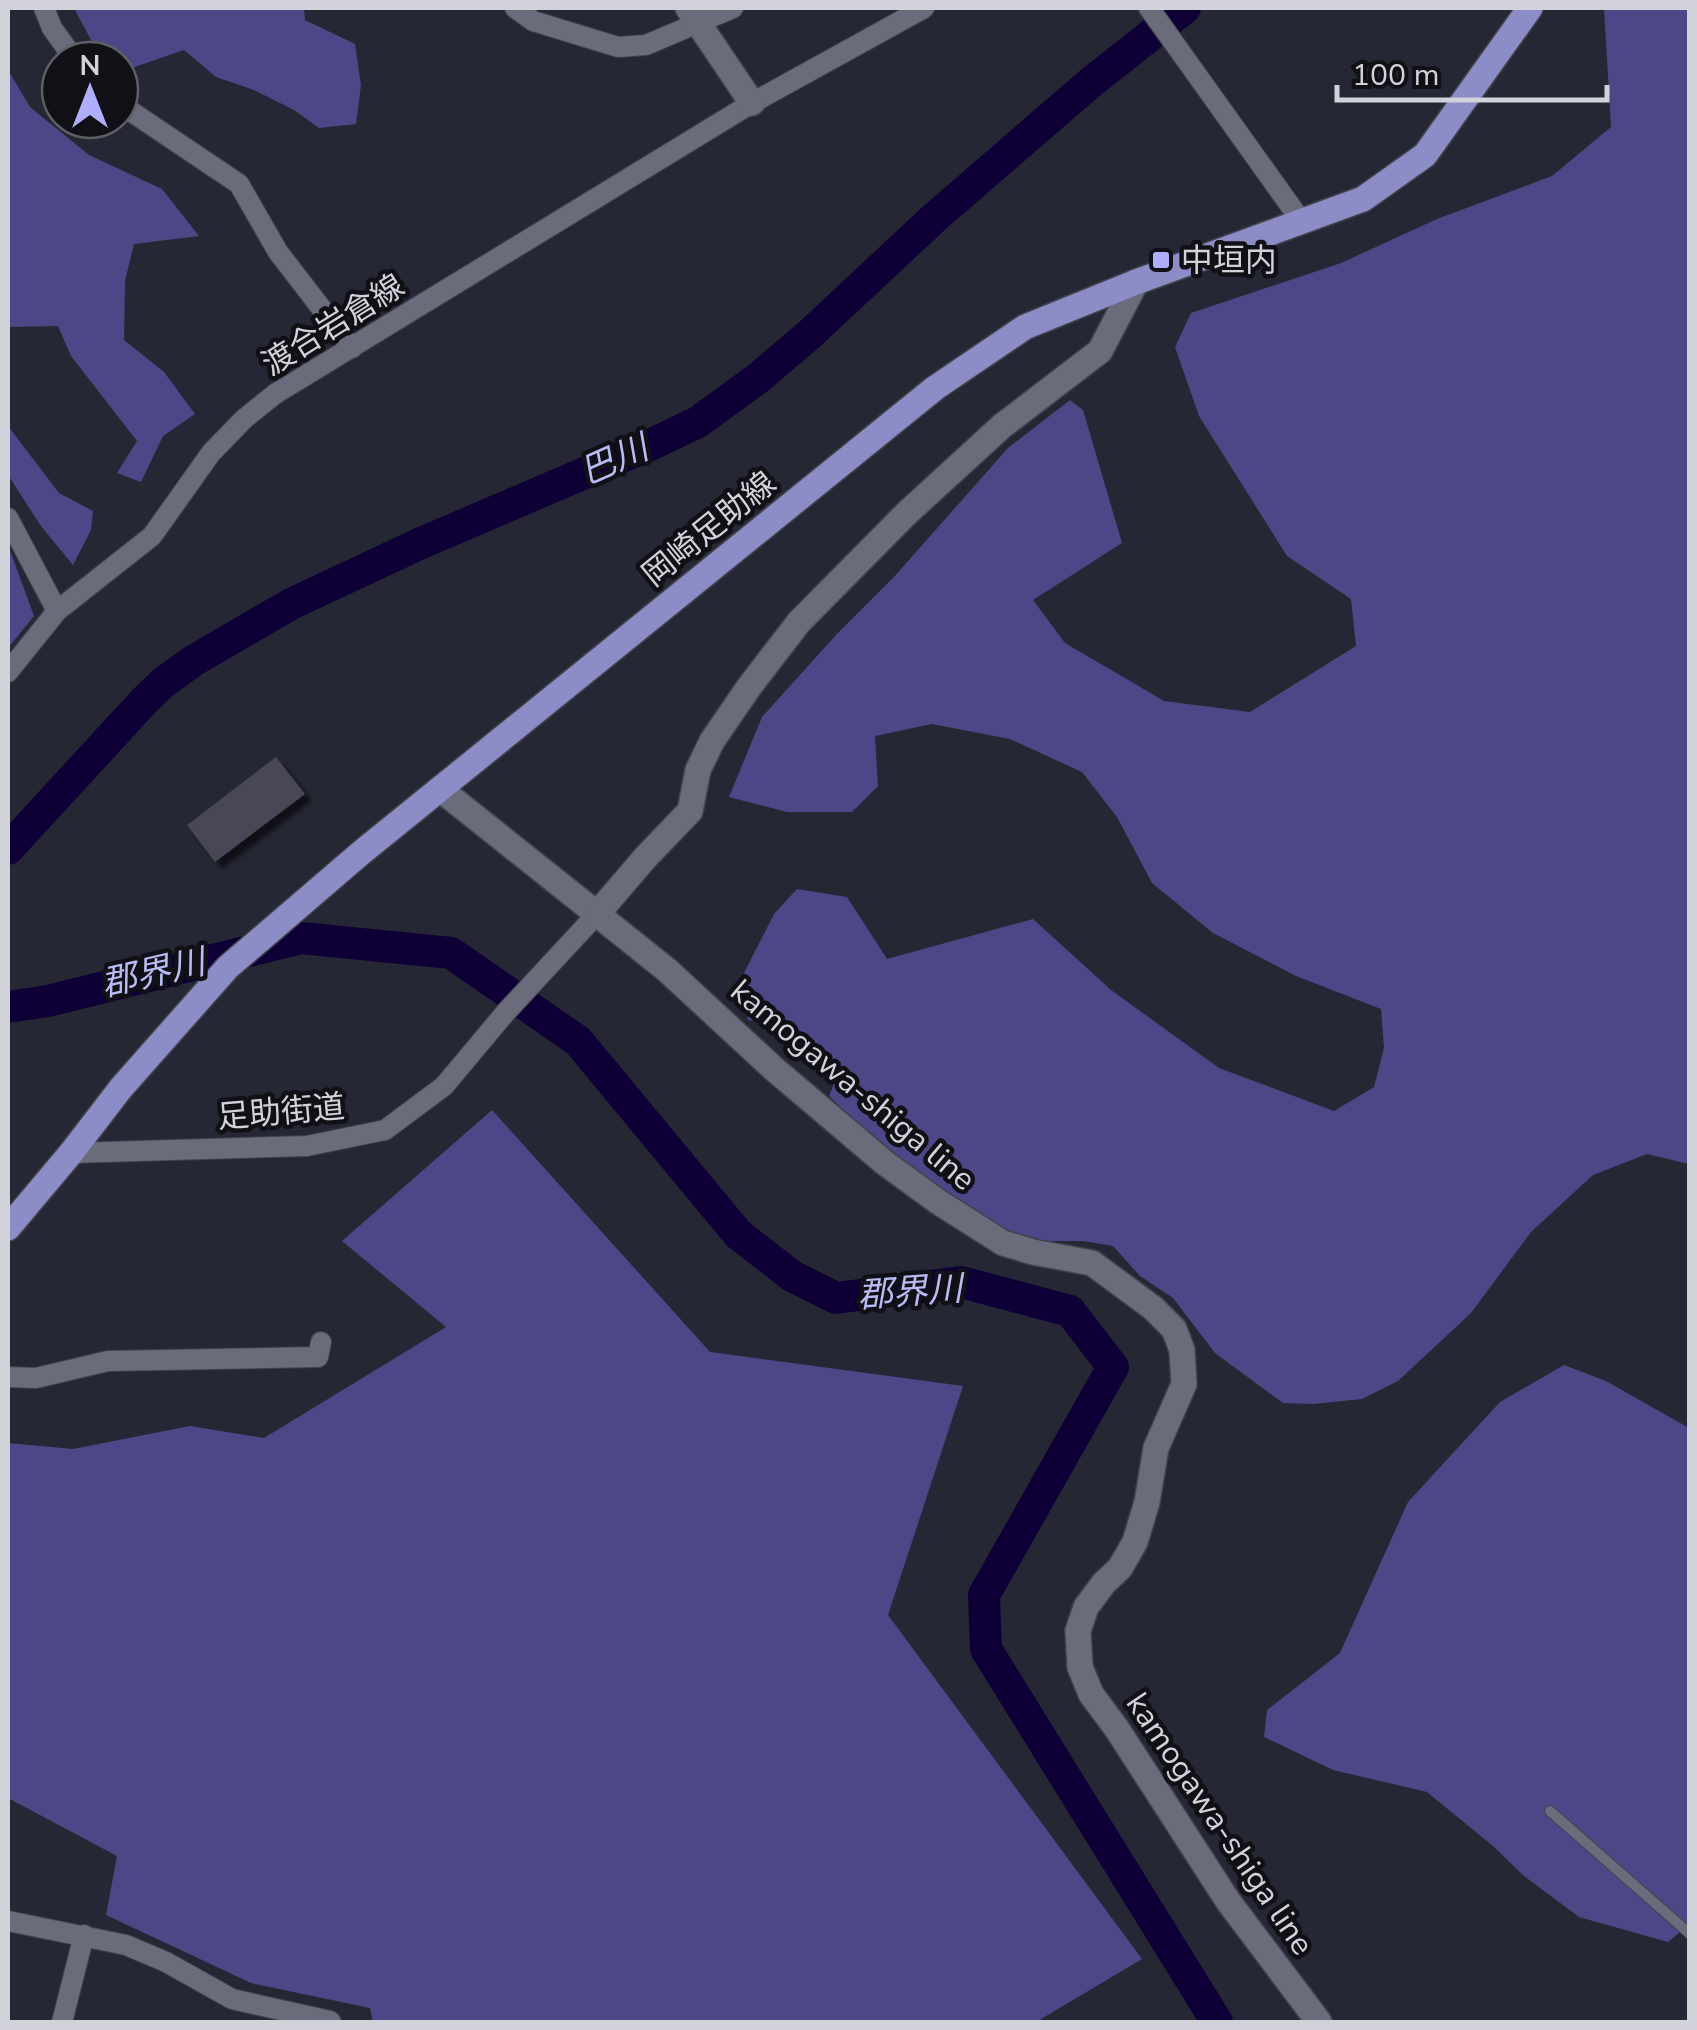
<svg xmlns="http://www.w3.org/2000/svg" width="1697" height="2030" font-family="'Nunito Sans','Noto Sans JP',sans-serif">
<defs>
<filter id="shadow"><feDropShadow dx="7" dy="7" stdDeviation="2.5" flood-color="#0009"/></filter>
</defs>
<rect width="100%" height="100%" fill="#262734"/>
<path fill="#4c4888" d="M 74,8 L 304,8 L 305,20 L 355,44 L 361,85 L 356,124 L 319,128 L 294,110 L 254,90 L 216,77 L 184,50 L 120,72 L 120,60 L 106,60 L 91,40 Z
M 1604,8 L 1689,8 L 1689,1164 L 1647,1154 L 1593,1175 L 1531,1232 L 1471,1313 L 1398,1381 L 1362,1399 L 1313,1404 L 1283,1403 L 1215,1353 L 1173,1298 L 1140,1276 L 1113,1246 L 1083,1241 L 1024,1241 L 959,1209 L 889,1153 L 829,1096 L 841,1067 L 798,1029 L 748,1020 L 741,979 L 774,914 L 797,889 L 847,897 L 887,959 L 1033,919 L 1111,990 L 1219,1068 L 1334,1111 L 1374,1087 L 1384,1048 L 1381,1009 L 1296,976 L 1213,933 L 1152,883 L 1117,817 L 1082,772 L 1010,739 L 932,724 L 875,736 L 878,786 L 852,812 L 787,812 L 729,797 L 762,717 L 836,635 L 894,577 L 1008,448 L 1070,400 L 1083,410 L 1122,543 L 1033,600 L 1065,643 L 1164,701 L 1250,712 L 1356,646 L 1351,599 L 1287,556 L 1199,416 L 1175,347 L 1191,313 L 1341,263 L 1437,219 L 1552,176 L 1611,127 Z
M 8,70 L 30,107 L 89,155 L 162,189 L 199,236 L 134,244 L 125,281 L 124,340 L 164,372 L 195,414 L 163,436 L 141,482 L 117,473 L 137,441 L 71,356 L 58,326 L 8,327 Z
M 8,426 L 59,493 L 93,511 L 91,530 L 73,565 L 41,526 L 8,475 Z
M 8,545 L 34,616 L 8,648 L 8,544 Z
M 492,1110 L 710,1352 L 963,1386 L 888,1615 L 1142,1959 L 1036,2022 L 373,2022 L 370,2008 L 251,1983 L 106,1915 L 117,1856 L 8,1798 L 8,1443 L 73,1449 L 190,1426 L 264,1438 L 446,1327 L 342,1241 Z
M 1564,1365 L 1606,1381 L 1689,1428 L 1690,1924 L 1668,1942 L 1579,1917 L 1524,1876 L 1493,1846 L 1427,1792 L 1333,1770 L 1264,1737 L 1267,1710 L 1340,1653 L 1408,1502 L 1500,1402 Z"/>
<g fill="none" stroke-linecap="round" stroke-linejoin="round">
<path stroke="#0e0037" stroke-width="32" d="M 8,849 L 145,700 L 164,682 L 193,661 L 291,604 L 419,544 L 650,445 L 698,422 L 757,379 L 810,334 L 933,219 L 1089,84 L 1185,8
M 8,1007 L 48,1001 L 301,938 L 451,953 L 578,1041 L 738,1234 L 792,1276 L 836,1298 L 961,1282 L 1070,1311 L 1113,1367 L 984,1595 L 986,1649 L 1217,2022"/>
</g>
<path fill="#474756" filter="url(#shadow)" d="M 276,757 L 305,794 L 215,862 L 187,825 Z"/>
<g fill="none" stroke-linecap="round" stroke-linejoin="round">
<g stroke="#42424d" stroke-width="12">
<path id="service" d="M 1550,1811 L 1690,1934"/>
</g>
<g stroke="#42424d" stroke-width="22">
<path id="minor" d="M 44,8 L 52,28 L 75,60
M 515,8 L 533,21 L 618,47 L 646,45 L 733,8
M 1149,8 L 1302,222
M 120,104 L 239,184 L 278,252 L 352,348
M 8,518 L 57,611
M 8,672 L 57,611 L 152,536 L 211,453 L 244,419 L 275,394 L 752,103 L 924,8
M 71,1153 L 307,1146 L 385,1130 L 444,1086 L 506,1012 L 597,914
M 8,1377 L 36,1378 L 108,1361 L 318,1357 L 321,1342
M 8,1921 L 126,1945 L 166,1962 L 232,1999 L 330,2021 L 331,2022
M 62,2022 L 84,1935"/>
</g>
<g stroke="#42424d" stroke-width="28">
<path id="tertiary" d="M 688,8 L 752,103
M 440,789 L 597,914"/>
</g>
<g stroke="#42424d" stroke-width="28">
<path id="secondary" d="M 1136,282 L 1100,351 L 1002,426 L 907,513 L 799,622 L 749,687 L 712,741 L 698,770 L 690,811 L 645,858 L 597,914 L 667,970 L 774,1069 L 885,1163 L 937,1201 L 1003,1243 L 1033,1252 L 1092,1263 L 1153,1308 L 1174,1329 L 1182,1350 L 1184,1384 L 1156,1448 L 1147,1502 L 1135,1542 L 1120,1568 L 1104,1583 L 1086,1607 L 1078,1631 L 1080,1667 L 1091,1694 L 1117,1729 L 1228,1901 L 1319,2022"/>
</g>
<g stroke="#42424d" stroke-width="28">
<path id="primary" d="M 8,1228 L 71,1153 L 121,1088 L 228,967 L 362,852 L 935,388 L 1025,327 L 1136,282 L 1363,199 L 1425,155 L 1530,8"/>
</g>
<use href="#service" stroke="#6a6b7b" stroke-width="10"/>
<use href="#minor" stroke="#6a6b7b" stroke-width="20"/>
<use href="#tertiary" stroke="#6a6b7b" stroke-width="25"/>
<use href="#secondary" stroke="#6a6b7b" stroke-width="25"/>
<use href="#primary" stroke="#8c8cc7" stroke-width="25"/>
</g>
<rect fill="#aeaefa" stroke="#101016" stroke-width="4" x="1151" y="250" width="20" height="20" rx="5"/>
<g text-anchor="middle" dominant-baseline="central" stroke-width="9" stroke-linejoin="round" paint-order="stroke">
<g font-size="32" fill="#d2d2db" stroke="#101016" text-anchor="start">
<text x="1181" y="260">中垣内</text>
</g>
<g font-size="32" fill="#d2d2db" stroke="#101016">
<text transform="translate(333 325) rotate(-32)">渡合岩倉線</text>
<text transform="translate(709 529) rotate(-39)">岡崎足助線</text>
<text transform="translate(853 1085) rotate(40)">kamogawa-shiga line</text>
<text transform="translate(281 1112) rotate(-5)">足助街道</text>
<text transform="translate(1220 1824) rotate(56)">kamogawa-shiga line</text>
</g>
<g font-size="35" font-style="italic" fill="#b9bbf3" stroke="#101016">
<text transform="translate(614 460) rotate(-24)">巴川</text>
<text transform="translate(153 973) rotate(-13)">郡界川</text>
<text transform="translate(910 1292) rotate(-4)">郡界川</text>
</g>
</g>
<rect width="1697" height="2030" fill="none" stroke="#d2d2db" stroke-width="20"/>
<g transform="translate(90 90)"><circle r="48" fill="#101016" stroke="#5e5e65" stroke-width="2.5"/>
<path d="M0-8L18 38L0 25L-18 38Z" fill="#aeaefa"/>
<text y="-15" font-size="28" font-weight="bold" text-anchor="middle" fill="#d2d2db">N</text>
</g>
<path d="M1337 85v15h270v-15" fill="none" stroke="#d2d2db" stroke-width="5"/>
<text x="1352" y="85" font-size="30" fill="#d2d2db" stroke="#101016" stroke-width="8" paint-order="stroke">100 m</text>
</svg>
